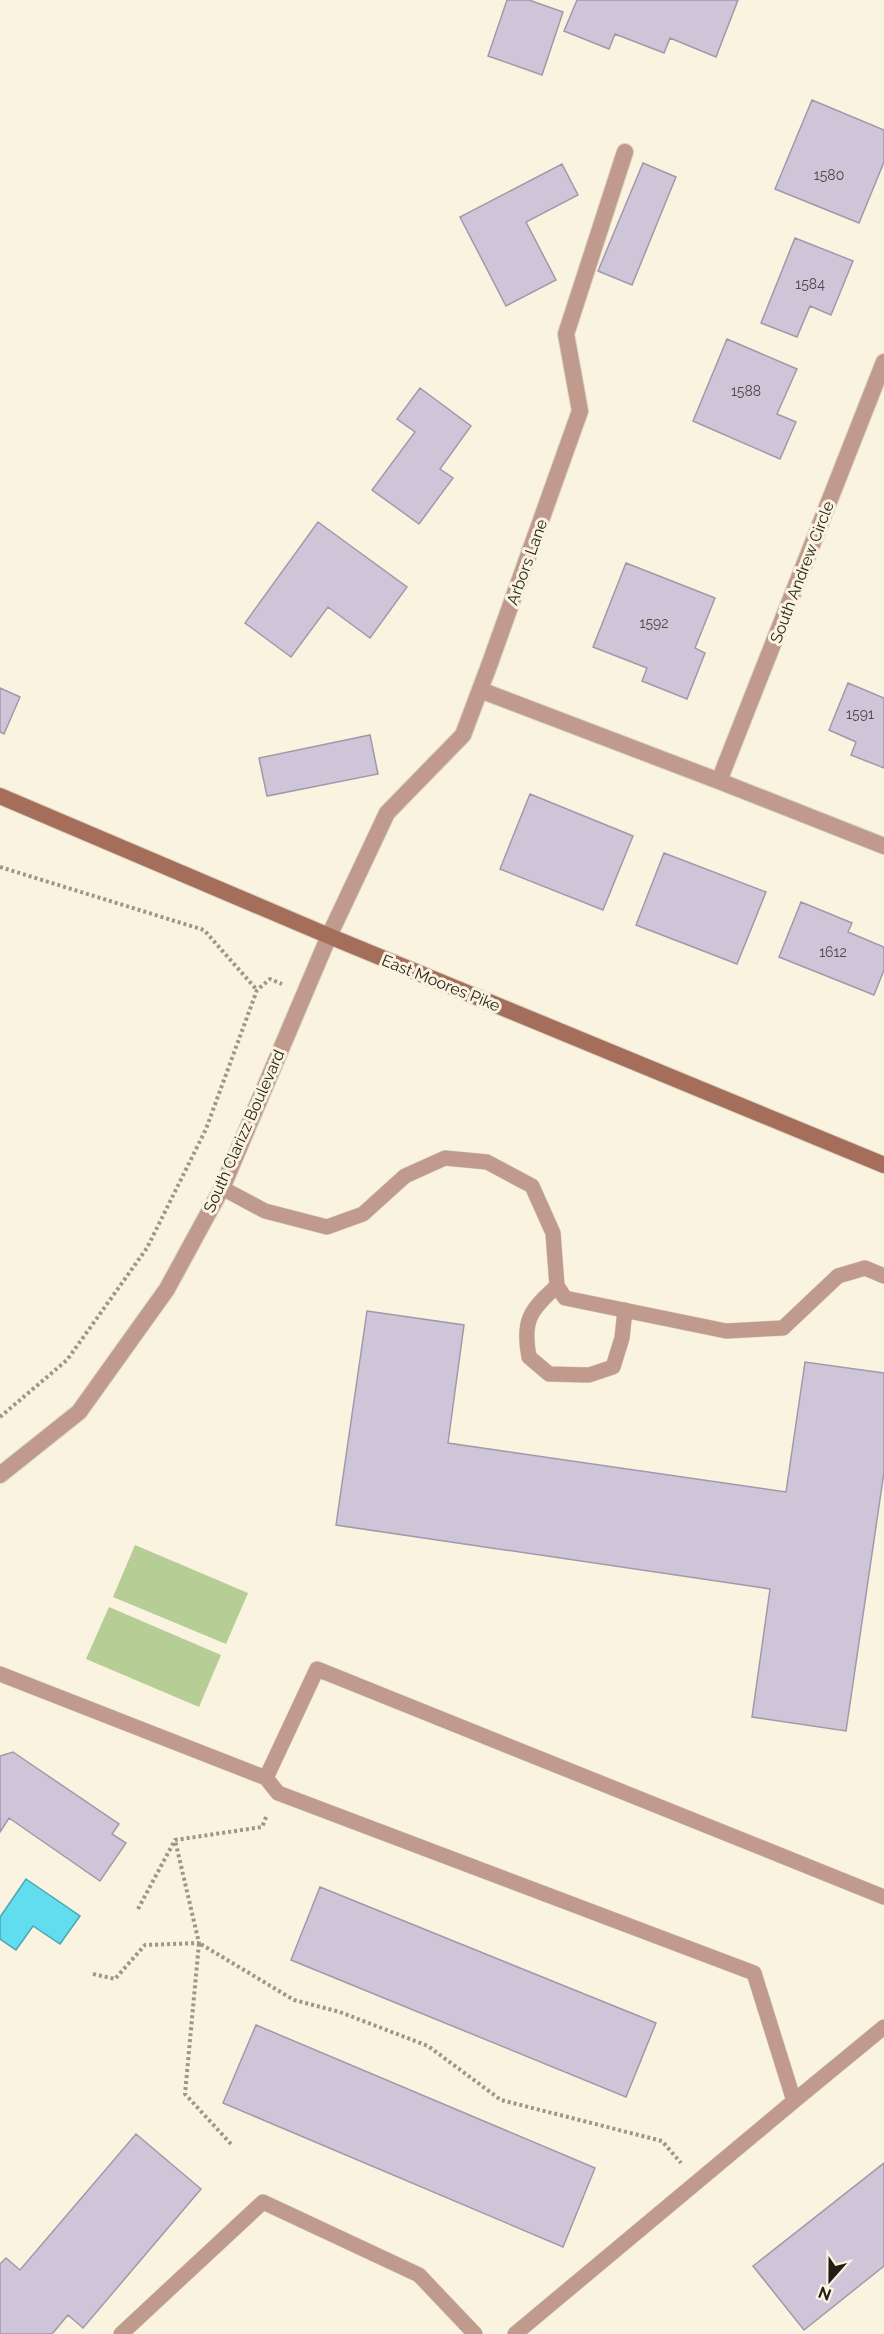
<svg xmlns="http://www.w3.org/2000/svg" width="884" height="2334" font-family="Raleway,sans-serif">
<rect width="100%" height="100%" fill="#faf3df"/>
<path fill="#b6cd96" d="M 135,1545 L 248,1593 L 226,1644 L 113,1597 Z
M 109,1607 L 221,1655 L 199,1707 L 86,1659 Z"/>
<path fill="#62ddef" stroke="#4ea4ae" stroke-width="1.5" d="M 26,1879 L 80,1916 L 60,1944 L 33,1926 L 16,1950 L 0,1939 L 0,1917 Z"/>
<path fill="#cec6d8" stroke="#a199ab" stroke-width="1.5" d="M 507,0 L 529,0 L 563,12 L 542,75 L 488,56 Z
M 577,0 L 738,0 L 716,57 L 670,38 L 664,53 L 615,34 L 609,49 L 564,31 Z
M 812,100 L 884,130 L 884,162 L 859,223 L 775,189 Z
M 643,163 L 676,177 L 632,285 L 598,271 Z
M 562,164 L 578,195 L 526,222 L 556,280 L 506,306 L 460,217 Z
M 795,238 L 853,261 L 831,315 L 810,306 L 797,337 L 761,323 Z
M 727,339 L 797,369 L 777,414 L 796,422 L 780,459 L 693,421 Z
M 420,388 L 471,426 L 440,469 L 453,478 L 419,524 L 372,490 L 415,432 L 397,419 Z
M 318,522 L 407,587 L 370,638 L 328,607 L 291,657 L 245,623 Z
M 626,563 L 715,598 L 695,648 L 705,653 L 687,699 L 642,681 L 647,668 L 593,647 Z
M 848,683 L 884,698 L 884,768 L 851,755 L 856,742 L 829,730 Z
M 0,688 L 20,697 L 4,734 L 0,732 Z
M 370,735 L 378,774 L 267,796 L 259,758 Z
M 530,794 L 633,836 L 603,910 L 500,869 Z
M 664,853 L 766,892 L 737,964 L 636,925 Z
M 801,902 L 852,923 L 848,932 L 884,947 L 884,970 L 874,995 L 779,957 Z
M 367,1311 L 464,1325 L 448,1443 L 786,1492 L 805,1362 L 884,1373 L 884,1472 L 846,1731 L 752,1717 L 770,1589 L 336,1525 Z
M 13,1752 L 119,1824 L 112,1834 L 126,1843 L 100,1881 L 9,1818 L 0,1832 L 0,1756 Z
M 320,1887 L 656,2023 L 626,2097 L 291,1960 Z
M 256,2025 L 595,2168 L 563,2247 L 223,2103 Z
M 136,2134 L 201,2189 L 83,2328 L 68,2315 L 52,2334 L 0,2334 L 0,2264 L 6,2258 L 20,2270 Z
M 884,2163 L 884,2266 L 804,2330 L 753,2266 Z"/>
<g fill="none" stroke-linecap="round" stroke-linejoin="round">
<g stroke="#d7d1bf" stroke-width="16">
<path id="service" d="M 222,1188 L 265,1211 L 327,1227 L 363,1214 L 405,1176 L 445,1158 L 487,1162 L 532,1186 L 553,1233 L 557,1286 L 565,1298 L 726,1331 L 783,1328 L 838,1276 L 865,1268 L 884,1276
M 557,1286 C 530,1310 522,1321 529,1357 L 549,1374 L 589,1375 L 613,1367 L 622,1338 L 625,1310
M 0,1674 L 266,1778 L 278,1793 L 754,1973 L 794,2101 L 884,2027
M 266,1778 L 317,1669 L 884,1897
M 121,2334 L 263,2202 L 419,2275 L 475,2334
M 515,2334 L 794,2101"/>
</g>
<g stroke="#d7d1bf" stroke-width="18">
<path id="minor" d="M 884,362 L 719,781 L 884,846
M 480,690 L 719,781
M 329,936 L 387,813 L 463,735 L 490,663 L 580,411 L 566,334 L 625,152"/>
</g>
<g stroke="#d7d1bf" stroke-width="18">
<path id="tertiary" d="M 0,1475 L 79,1412 L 167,1289 L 222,1188 L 329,936"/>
</g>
<g stroke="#d7d1bf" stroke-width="18">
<path id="secondary" d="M 0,796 L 329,936 L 884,1165"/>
</g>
<path stroke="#9c9788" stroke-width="4" stroke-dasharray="3 3" stroke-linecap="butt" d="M 0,867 L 204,930 L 257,990
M 0,1417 L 67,1360 L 147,1248 L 206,1129 L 257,990 L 270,979 L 282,984
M 138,1909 L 175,1840 L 262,1827 L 267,1815
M 93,1974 L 115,1979 L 145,1945 L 199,1943 L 175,1840
M 231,2144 L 185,2094 L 199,1943 L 294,2000 L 340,2012 L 428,2046 L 501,2100 L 662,2141 L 681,2163"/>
<use href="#service" stroke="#c09a8c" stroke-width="15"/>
<use href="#minor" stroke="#c09a8c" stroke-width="16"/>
<use href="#tertiary" stroke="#c09a8c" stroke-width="16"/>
<use href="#secondary" stroke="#a46e5a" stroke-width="16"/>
</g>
<g text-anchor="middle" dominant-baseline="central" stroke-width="6" stroke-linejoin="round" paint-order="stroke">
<g font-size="14" fill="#4c4846">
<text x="829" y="175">1580</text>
<text x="810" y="284">1584</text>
<text x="746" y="391">1588</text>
<text x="654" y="623">1592</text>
<text x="860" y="714">1591</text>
<text x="833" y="952">1612</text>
</g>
<g font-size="16" fill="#201e16" stroke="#faf3df">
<text transform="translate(527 562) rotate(-70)">Arbors Lane</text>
<text transform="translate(802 572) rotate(-69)">South Andrew Circle</text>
<text transform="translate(441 983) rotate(22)">East Moores Pike</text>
<text transform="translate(244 1131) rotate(-66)">South Clarizz Boulevard</text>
</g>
</g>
<g transform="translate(830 2280) rotate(201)" stroke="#faf3df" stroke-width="4.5" paint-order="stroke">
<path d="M0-4.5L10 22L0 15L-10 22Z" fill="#201e16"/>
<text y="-9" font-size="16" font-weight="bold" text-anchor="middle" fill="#201e16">N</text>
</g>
</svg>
